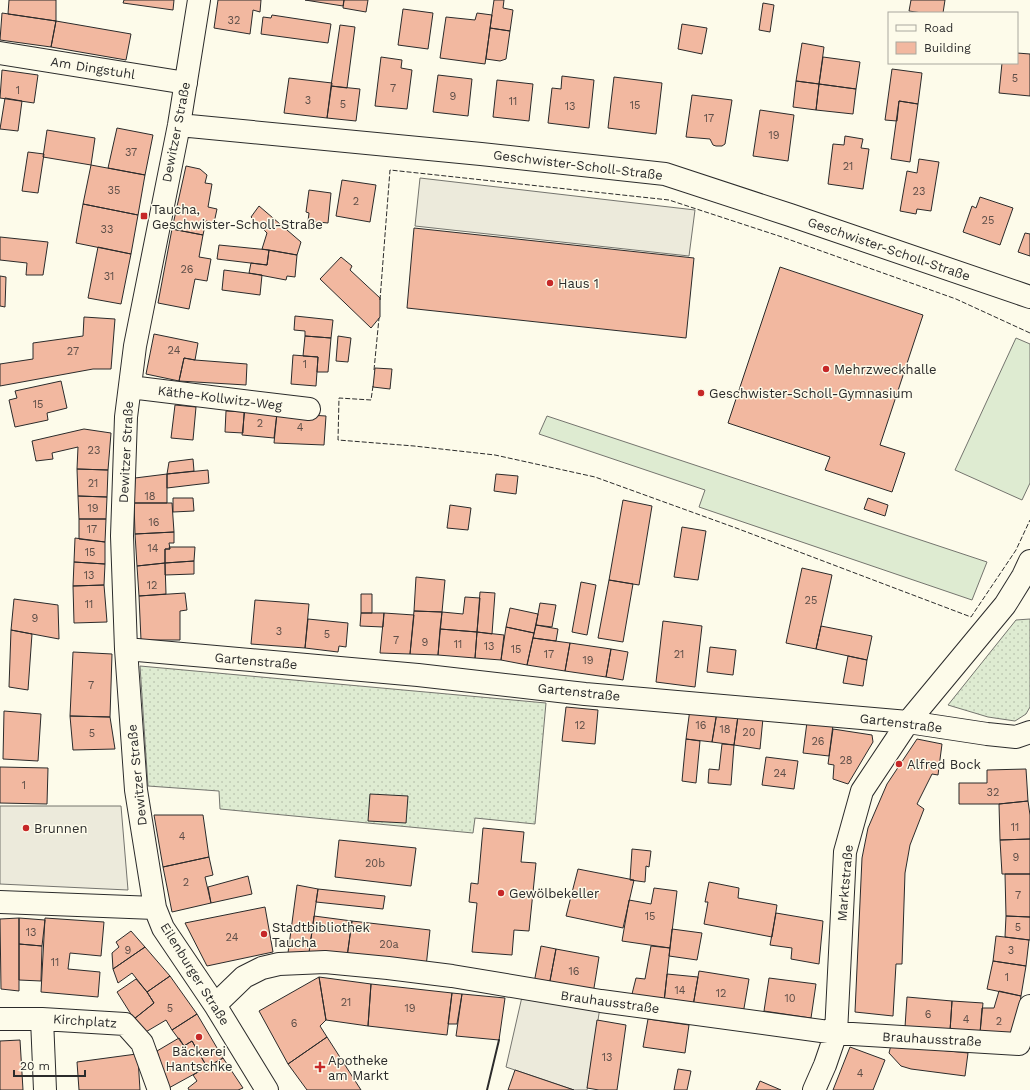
<svg xmlns="http://www.w3.org/2000/svg" width="1030" height="1090" font-family="'Work Sans',sans-serif">
<defs>
<pattern id="grass-dots" width="8" height="8" patternUnits="userSpaceOnUse"><rect width="8" height="8" fill="#deebd1"/><path d="M2 2h.1M6 6h.1" fill="none" stroke="#bfcab4" stroke-width="1.8" stroke-linecap="round"/></pattern>
</defs>
<rect width="100%" height="100%" fill="#fdfbea"/>
<path fill="url(#grass-dots)" stroke="#74746e" d="M 1030,619 L 1030,707 L 1026,714 L 1015,721 L 988,717 L 948,705 L 1016,620 Z
M 140,666 L 546,703 L 535,824 L 475,818 L 473,833 L 220,809 L 219,791 L 148,786 Z"/>
<path fill="#deebd1" stroke="#74746e" d="M 1016,338 L 1030,344 L 1030,483 L 1022,500 L 955,470 Z
M 547,416 L 987,562 L 972,600 L 699,507 L 705,490 L 539,434 Z"/>
<path fill="#eceadb" stroke="#74746e" d="M 420,178 L 695,210 L 689,256 L 415,226 Z
M 0,806 L 121,806 L 128,890 L 0,884 Z
M 524,988 L 601,1001 L 587,1090 L 574,1090 L 506,1067 Z"/>
<path fill="#f2b8a0" stroke="#2b2b2b" d="M 9,0 L 56,0 L 56,21 L 8,14 Z
M 124,0 L 174,0 L 173,10 L 123,3 Z
M 218,0 L 261,0 L 260,12 L 253,10 L 250,34 L 214,28 Z
M 305,0 L 344,0 L 343,6 Z
M 344,0 L 368,0 L 366,12 L 343,8 Z
M 494,0 L 504,0 L 503,8 L 513,10 L 510,31 L 490,28 Z
M 911,0 L 945,0 L 943,13 L 922,13 L 909,11 Z
M 763,3 L 774,5 L 770,32 L 759,30 Z
M 403,9 L 433,13 L 428,49 L 398,45 Z
M 2,13 L 56,21 L 51,47 L 0,40 Z
M 477,13 L 492,15 L 485,64 L 440,58 L 446,17 L 475,20 Z
M 272,15 L 331,24 L 328,43 L 261,34 L 263,17 L 271,18 Z
M 56,21 L 131,34 L 126,60 L 51,47 Z
M 682,24 L 707,28 L 702,54 L 678,49 Z
M 340,25 L 355,27 L 347,88 L 331,86 Z
M 490,28 L 510,31 L 506,59 L 500,61 L 486,59 Z
M 802,43 L 824,47 L 819,84 L 796,81 Z
M 1017,53 L 1030,54 L 1030,96 L 999,93 L 1002,63 L 1017,63 Z
M 381,57 L 402,60 L 401,68 L 412,70 L 407,109 L 375,106 Z
M 823,57 L 860,62 L 856,89 L 819,84 Z
M 892,69 L 922,73 L 918,104 L 899,101 L 897,121 L 885,120 Z
M 2,70 L 38,75 L 34,103 L 0,98 Z
M 438,75 L 472,79 L 468,116 L 433,112 Z
M 562,76 L 594,80 L 589,128 L 548,123 L 552,88 L 561,89 Z
M 614,77 L 662,83 L 656,134 L 608,128 Z
M 289,78 L 332,83 L 327,118 L 284,113 Z
M 497,80 L 533,84 L 529,121 L 493,117 Z
M 796,81 L 819,84 L 816,110 L 793,107 Z
M 819,84 L 856,89 L 853,114 L 816,110 Z
M 331,86 L 360,89 L 356,121 L 327,118 Z
M 692,95 L 732,100 L 725,144 L 722,146 L 716,146 L 713,145 L 710,139 L 686,137 Z
M 5,98 L 22,101 L 18,131 L 0,129 Z
M 899,101 L 918,104 L 910,162 L 891,159 Z
M 760,110 L 794,115 L 788,161 L 753,156 Z
M 117,128 L 153,135 L 145,175 L 108,168 Z
M 47,130 L 95,138 L 91,165 L 43,157 Z
M 845,136 L 863,139 L 861,148 L 869,149 L 863,189 L 828,184 L 833,144 L 844,145 Z
M 28,152 L 44,154 L 38,193 L 22,191 Z
M 919,159 L 939,162 L 931,211 L 917,209 L 916,214 L 900,211 L 907,171 L 917,173 Z
M 91,165 L 145,175 L 138,215 L 83,204 Z
M 186,166 L 200,169 L 207,175 L 205,183 L 212,184 L 208,207 L 217,209 L 214,223 L 206,221 L 203,235 L 172,229 Z
M 342,180 L 376,185 L 370,222 L 336,216 Z
M 309,190 L 331,193 L 328,223 L 308,221 L 309,213 L 306,212 Z
M 980,197 L 1013,208 L 1000,245 L 963,232 L 972,206 L 976,208 Z
M 83,204 L 138,215 L 131,254 L 76,243 Z
M 259,206 L 301,242 L 297,255 L 262,249 L 267,233 L 251,217 Z
M 414,228 L 694,258 L 686,338 L 407,308 Z
M 172,229 L 203,235 L 199,257 L 211,259 L 207,281 L 195,279 L 189,309 L 158,303 Z
M 1025,233 L 1030,234 L 1030,256 L 1018,252 Z
M 0,237 L 48,242 L 43,275 L 26,275 L 27,263 L 0,260 Z
M 219,245 L 269,250 L 267,265 L 217,259 Z
M 98,247 L 131,254 L 121,304 L 88,298 Z
M 269,250 L 297,255 L 295,277 L 287,276 L 286,280 L 249,273 L 251,263 L 267,265 Z
M 341,257 L 352,266 L 350,270 L 380,298 L 380,317 L 371,328 L 320,279 Z
M 780,267 L 923,315 L 880,445 L 905,453 L 892,492 L 825,470 L 830,457 L 728,423 Z
M 224,270 L 262,275 L 260,295 L 222,290 Z
M 0,276 L 6,277 L 5,307 L 0,306 Z
M 295,316 L 333,320 L 331,338 L 305,336 L 305,331 L 294,330 Z
M 84,317 L 115,319 L 111,369 L 93,369 L 0,386 L 0,364 L 33,359 L 33,343 L 83,336 Z
M 154,334 L 198,343 L 195,360 L 184,358 L 179,381 L 146,374 Z
M 305,336 L 331,338 L 328,372 L 317,372 L 318,357 L 303,356 Z
M 338,336 L 351,338 L 348,362 L 336,361 Z
M 293,355 L 318,357 L 316,386 L 291,384 Z
M 184,358 L 195,360 L 247,364 L 246,385 L 179,381 Z
M 375,368 L 392,369 L 390,389 L 373,387 Z
M 61,381 L 67,408 L 47,413 L 48,420 L 15,427 L 9,400 L 17,398 L 15,391 Z
M 175,405 L 196,407 L 193,440 L 171,438 Z
M 245,409 L 277,413 L 274,438 L 242,435 Z
M 226,411 L 244,412 L 243,433 L 225,432 Z
M 277,413 L 326,416 L 324,445 L 274,443 Z
M 84,429 L 111,433 L 108,470 L 77,469 L 78,447 L 52,453 L 53,459 L 36,461 L 32,441 Z
M 193,459 L 194,471 L 167,474 L 169,462 Z
M 77,469 L 108,470 L 107,497 L 78,496 Z
M 208,470 L 209,483 L 167,488 L 167,474 Z
M 167,474 L 167,503 L 134,503 L 135,478 Z
M 496,474 L 518,476 L 516,494 L 494,491 Z
M 78,496 L 107,497 L 106,519 L 79,519 Z
M 173,498 L 193,498 L 194,511 L 173,512 Z
M 868,498 L 888,505 L 885,516 L 864,509 Z
M 623,500 L 652,506 L 639,585 L 609,580 Z
M 134,503 L 172,503 L 174,532 L 135,534 Z
M 450,505 L 471,508 L 468,530 L 447,528 Z
M 79,519 L 106,519 L 105,542 L 79,539 Z
M 682,527 L 706,531 L 698,580 L 674,577 Z
M 174,532 L 174,543 L 169,543 L 170,549 L 165,549 L 165,563 L 137,566 L 135,534 Z
M 75,538 L 105,542 L 105,564 L 74,562 Z
M 169,547 L 195,547 L 194,561 L 165,563 L 165,549 L 170,549 Z
M 194,561 L 194,574 L 165,575 L 165,563 Z
M 74,562 L 105,564 L 104,585 L 73,586 Z
M 165,563 L 166,594 L 139,596 L 137,566 Z
M 802,568 L 832,575 L 816,649 L 786,643 Z
M 416,577 L 445,580 L 442,612 L 414,611 Z
M 609,580 L 633,584 L 623,642 L 598,638 Z
M 581,582 L 596,585 L 587,635 L 572,632 Z
M 104,585 L 107,622 L 74,623 L 73,586 Z
M 480,592 L 495,593 L 492,634 L 477,632 Z
M 185,593 L 187,610 L 180,611 L 180,640 L 141,640 L 139,596 Z
M 361,594 L 372,594 L 372,613 L 361,613 Z
M 465,597 L 480,598 L 477,632 L 440,629 L 442,612 L 463,614 Z
M 14,599 L 58,605 L 59,639 L 11,630 Z
M 255,600 L 309,604 L 305,648 L 251,644 Z
M 540,603 L 556,605 L 552,627 L 536,625 Z
M 510,608 L 538,614 L 534,633 L 506,627 Z
M 414,611 L 442,612 L 438,655 L 410,654 Z
M 361,613 L 384,613 L 383,627 L 360,626 Z
M 384,613 L 414,615 L 410,654 L 380,653 Z
M 308,619 L 348,623 L 346,647 L 339,646 L 338,652 L 305,648 Z
M 663,621 L 702,626 L 695,687 L 656,682 Z
M 536,625 L 558,629 L 556,641 L 533,638 Z
M 821,626 L 872,636 L 867,660 L 816,649 Z
M 506,627 L 534,633 L 527,665 L 501,660 Z
M 440,629 L 477,632 L 475,658 L 438,655 Z
M 11,630 L 32,634 L 28,690 L 9,687 Z
M 477,632 L 504,635 L 501,660 L 475,658 Z
M 533,638 L 570,643 L 565,671 L 527,665 Z
M 570,643 L 611,649 L 606,677 L 565,671 Z
M 710,647 L 736,650 L 733,675 L 707,672 Z
M 611,649 L 628,652 L 623,680 L 606,677 Z
M 73,652 L 112,654 L 110,717 L 70,716 Z
M 848,656 L 867,660 L 863,686 L 843,683 Z
M 566,707 L 598,710 L 595,744 L 562,741 Z
M 690,709 L 717,712 L 712,742 L 686,739 Z
M 4,711 L 41,714 L 38,761 L 3,759 Z
M 717,712 L 738,716 L 734,745 L 712,742 Z
M 70,716 L 110,717 L 115,749 L 73,750 Z
M 738,716 L 763,718 L 760,749 L 734,745 Z
M 807,722 L 833,725 L 829,756 L 803,753 Z
M 833,729 L 872,735 L 873,742 L 848,784 L 833,779 L 834,765 L 828,764 Z
M 686,739 L 700,741 L 696,783 L 682,781 Z
M 917,739 L 942,744 L 938,775 L 932,774 L 917,804 L 924,809 L 910,845 L 905,873 L 902,964 L 896,964 L 893,1016 L 855,1012 L 862,858 L 868,828 L 887,784 Z
M 722,744 L 734,745 L 731,785 L 708,783 L 709,769 L 719,770 Z
M 766,757 L 798,761 L 794,789 L 762,785 Z
M 0,767 L 48,768 L 47,804 L 0,803 Z
M 1026,769 L 1028,801 L 999,804 L 959,804 L 959,783 L 987,783 L 987,770 Z
M 370,794 L 408,796 L 406,823 L 368,821 Z
M 1028,801 L 1030,815 L 1030,839 L 1000,840 L 999,804 Z
M 154,815 L 203,815 L 209,857 L 163,867 Z
M 483,828 L 524,832 L 521,862 L 536,863 L 529,931 L 514,930 L 512,955 L 472,952 L 477,903 L 469,902 L 471,883 L 478,884 Z
M 1030,839 L 1030,874 L 1002,874 L 1000,840 Z
M 339,840 L 416,848 L 411,886 L 335,877 Z
M 632,849 L 651,851 L 649,867 L 646,866 L 645,882 L 630,880 Z
M 209,857 L 213,875 L 205,877 L 211,903 L 172,912 L 163,867 Z
M 578,869 L 634,880 L 623,928 L 566,916 Z
M 1005,874 L 1030,874 L 1030,917 L 1006,916 Z
M 248,876 L 252,894 L 211,903 L 208,887 Z
M 709,882 L 739,888 L 738,898 L 777,905 L 772,937 L 704,924 L 708,902 L 705,902 Z
M 297,885 L 318,889 L 309,953 L 288,953 Z
M 654,888 L 677,891 L 670,948 L 622,941 L 629,900 L 651,904 Z
M 318,889 L 385,896 L 383,909 L 316,902 Z
M 265,907 L 273,952 L 207,966 L 185,923 Z
M 776,913 L 823,921 L 819,964 L 791,959 L 792,948 L 770,945 Z
M 314,916 L 352,921 L 347,957 L 309,953 Z
M 1006,916 L 1030,917 L 1030,940 L 1005,937 Z
M 19,918 L 19,991 L 1,989 L 0,919 Z
M 19,918 L 45,920 L 42,946 L 19,944 Z
M 45,918 L 104,922 L 101,956 L 70,953 L 68,969 L 100,972 L 98,997 L 41,992 Z
M 352,921 L 430,930 L 426,967 L 347,957 Z
M 672,929 L 702,933 L 697,960 L 669,956 Z
M 131,931 L 145,947 L 113,969 L 112,953 L 119,947 L 116,942 Z
M 996,936 L 1029,940 L 1026,966 L 993,961 Z
M 19,944 L 42,946 L 41,981 L 19,980 Z
M 541,946 L 556,949 L 549,986 L 534,983 Z
M 651,946 L 670,948 L 664,1002 L 631,998 L 636,978 L 645,979 Z
M 145,947 L 170,976 L 147,992 L 132,973 L 118,983 L 113,969 Z
M 556,949 L 599,957 L 593,994 L 549,986 Z
M 993,961 L 1026,966 L 1021,996 L 987,989 Z
M 699,971 L 749,979 L 743,1014 L 693,1006 Z
M 667,974 L 698,977 L 693,1006 L 664,1002 Z
M 170,976 L 197,1014 L 172,1030 L 166,1020 L 144,1033 L 134,1019 L 154,1003 L 147,992 Z
M 319,977 L 371,984 L 368,1026 L 326,1020 Z
M 319,977 L 326,1020 L 320,1026 L 327,1037 L 288,1064 L 259,1011 Z
M 769,978 L 816,984 L 811,1018 L 764,1011 Z
M 136,979 L 147,992 L 154,1003 L 134,1019 L 117,992 Z
M 371,984 L 452,993 L 447,1035 L 368,1026 Z
M 999,991 L 1021,996 L 1015,1034 L 980,1033 L 982,1008 L 994,1008 Z
M 452,993 L 462,994 L 457,1024 L 448,1024 Z
M 462,994 L 505,998 L 499,1040 L 456,1036 Z
M 907,997 L 952,1001 L 950,1031 L 905,1027 Z
M 952,1001 L 983,1003 L 980,1033 L 950,1031 Z
M 197,1014 L 223,1058 L 207,1067 L 192,1041 L 184,1046 L 172,1030 Z
M 648,1019 L 689,1025 L 685,1053 L 643,1047 Z
M 597,1020 L 626,1025 L 617,1090 L 599,1090 L 587,1088 Z
M 327,1037 L 361,1090 L 307,1090 L 288,1064 Z
M 179,1038 L 184,1046 L 192,1041 L 207,1067 L 167,1089 L 157,1051 Z
M 20,1040 L 23,1090 L 0,1090 L 0,1041 Z
M 891,1045 L 968,1053 L 965,1076 L 911,1069 L 901,1066 L 889,1053 Z
M 850,1047 L 885,1060 L 873,1090 L 833,1090 Z
M 144,1053 L 138,1058 L 140,1090 L 79,1090 L 77,1062 Z
M 223,1058 L 243,1088 L 238,1090 L 189,1090 L 188,1088 L 197,1081 L 193,1075 Z
M 678,1069 L 691,1071 L 687,1090 L 674,1090 Z
M 515,1070 L 574,1090 L 508,1090 Z
M 760,1081 L 781,1090 L 756,1090 Z"/>
<g fill="none" stroke-linecap="round" stroke-linejoin="round">
<g stroke="#2b2b2b" stroke-width="24">
<path id="minor" d="M 199,0 L 179,125 L 135,346 L 126,417 L 122,536 L 126,649 L 136,790 L 155,908 L 163,928 L 215,1005 L 267,1090
M 0,53 L 186,83
M 179,125 L 481,154 L 665,174 L 790,215 L 1030,297
M 130,387 L 309,409
M 126,649 L 418,675 L 585,694 L 908,722 L 987,734 L 1016,737 L 1030,732
M 0,902 L 155,908
M 215,1005 L 244,977 L 262,968 L 279,964 L 325,962 L 388,968 L 452,976 L 601,1001 L 836,1033 L 1019,1044 L 1030,1006
M 0,1019 L 42,1019 L 125,1024 L 142,1043 L 159,1090
M 42,1019 L 45,1090
M 814,1090 L 825,1065 L 836,1033 L 845,852 L 862,791 L 908,722 L 1005,605 L 1023,576 L 1030,561"/>
</g>
<use href="#minor" stroke="#fdfbea" stroke-width="22"/>
<path stroke="#2b2b2b" stroke-width="1" stroke-dasharray="5 2" stroke-linecap="butt" d="M 380,300 L 390,170 L 669,200 L 782,237 L 956,299 L 1030,333
M 374,370 L 379,318
M 373,386 L 371,400 L 339,398 L 338,440 L 414,446 L 495,455 L 595,477 L 736,528 L 971,617 L 1016,550 L 1030,520"/>
<path stroke="#2b2b2b" stroke-width="2" d="M 487,1090 L 499,1040"/>
</g>
<g fill="#c62828" stroke="#fdfbea" stroke-width="1.5">
<rect x="140" y="212" width="8" height="8" rx="2"/>
<circle cx="550" cy="283" r="4"/>
<circle cx="826" cy="369" r="4"/>
<circle cx="701" cy="393" r="4"/>
<circle cx="899" cy="764" r="4"/>
<circle cx="26" cy="828" r="4"/>
<circle cx="501" cy="893" r="4"/>
<circle cx="264" cy="934" r="4"/>
<circle cx="199" cy="1037" r="4"/>
<path d="M318 1061h4v4h4v4h-4v4h-4v-4h-4v-4h4z"/>
</g>
<g text-anchor="middle" dominant-baseline="central" stroke-width="3" stroke-linejoin="round" paint-order="stroke">
<g font-size="11" fill="#5d4e48">
<text x="234" y="20">32</text>
<text x="1015" y="78">5</text>
<text x="393" y="88">7</text>
<text x="18" y="90">1</text>
<text x="453" y="96">9</text>
<text x="308" y="100">3</text>
<text x="513" y="101">11</text>
<text x="343" y="104">5</text>
<text x="635" y="105">15</text>
<text x="570" y="106">13</text>
<text x="709" y="118">17</text>
<text x="774" y="135">19</text>
<text x="131" y="152">37</text>
<text x="848" y="166">21</text>
<text x="114" y="190">35</text>
<text x="919" y="191">23</text>
<text x="356" y="201">2</text>
<text x="988" y="220">25</text>
<text x="107" y="229">33</text>
<text x="187" y="269">26</text>
<text x="109" y="276">31</text>
<text x="174" y="350">24</text>
<text x="73" y="351">27</text>
<text x="305" y="364">1</text>
<text x="38" y="404">15</text>
<text x="260" y="423">2</text>
<text x="300" y="427">4</text>
<text x="94" y="450">23</text>
<text x="93" y="483">21</text>
<text x="150" y="496">18</text>
<text x="93" y="508">19</text>
<text x="154" y="522">16</text>
<text x="92" y="529">17</text>
<text x="153" y="548">14</text>
<text x="90" y="552">15</text>
<text x="89" y="575">13</text>
<text x="152" y="585">12</text>
<text x="811" y="600">25</text>
<text x="89" y="604">11</text>
<text x="35" y="618">9</text>
<text x="279" y="631">3</text>
<text x="327" y="634">5</text>
<text x="396" y="640">7</text>
<text x="425" y="642">9</text>
<text x="458" y="644">11</text>
<text x="489" y="646">13</text>
<text x="516" y="649">15</text>
<text x="549" y="654">17</text>
<text x="679" y="654">21</text>
<text x="588" y="660">19</text>
<text x="91" y="685">7</text>
<text x="580" y="725">12</text>
<text x="701" y="725">16</text>
<text x="725" y="729">18</text>
<text x="749" y="732">20</text>
<text x="92" y="733">5</text>
<text x="818" y="741">26</text>
<text x="846" y="760">28</text>
<text x="780" y="773">24</text>
<text x="24" y="785">1</text>
<text x="993" y="792">32</text>
<text x="1015" y="827">11</text>
<text x="182" y="836">4</text>
<text x="1016" y="857">9</text>
<text x="375" y="863">20b</text>
<text x="186" y="882">2</text>
<text x="1018" y="895">7</text>
<text x="650" y="916">15</text>
<text x="1018" y="927">5</text>
<text x="31" y="932">13</text>
<text x="232" y="937">24</text>
<text x="389" y="944">20a</text>
<text x="128" y="950">9</text>
<text x="1011" y="950">3</text>
<text x="55" y="962">11</text>
<text x="574" y="971">16</text>
<text x="1007" y="977">1</text>
<text x="680" y="990">14</text>
<text x="721" y="993">12</text>
<text x="790" y="998">10</text>
<text x="346" y="1002">21</text>
<text x="170" y="1008">5</text>
<text x="410" y="1008">19</text>
<text x="928" y="1014">6</text>
<text x="966" y="1019">4</text>
<text x="999" y="1021">2</text>
<text x="294" y="1023">6</text>
<text x="607" y="1057">13</text>
<text x="860" y="1073">4</text>
</g>
<g font-size="13" fill="#2b2b2b" stroke="#fdfbea">
<text transform="translate(93 68) rotate(9)">Am Dingstuhl</text>
<text transform="translate(176 132) rotate(-79)">Dewitzer Straße</text>
<text transform="translate(578 165) rotate(7)">Geschwister-Scholl-Straße</text>
<text transform="translate(889 249) rotate(19)">Geschwister-Scholl-Straße</text>
<text transform="translate(220 398) rotate(7)">Käthe-Kollwitz-Weg</text>
<text transform="translate(126 452) rotate(-87)">Dewitzer Straße</text>
<text transform="translate(256 661) rotate(5)">Gartenstraße</text>
<text transform="translate(579 692) rotate(6)">Gartenstraße</text>
<text transform="translate(901 723) rotate(7)">Gartenstraße</text>
<text transform="translate(137 775) rotate(-96)">Dewitzer Straße</text>
<text transform="translate(845 883) rotate(-85)">Marktstraße</text>
<text transform="translate(195 974) rotate(58)">Eilenburger Straße</text>
<text transform="translate(610 1002) rotate(8)">Brauhausstraße</text>
<text transform="translate(85 1021) rotate(4)">Kirchplatz</text>
<text transform="translate(932 1039) rotate(3)">Brauhausstraße</text>
</g>
<g font-size="13" fill="#2b2b2b" stroke="#fdfbea" text-anchor="start">
<text x="152" y="209">Taucha,<tspan x="152" dy="15">Geschwister-Scholl-Straße</tspan></text>
<text x="558" y="283">Haus 1</text>
<text x="834" y="369">Mehrzweckhalle</text>
<text x="709" y="393">Geschwister-Scholl-Gymnasium</text>
<text x="907" y="764">Alfred Bock</text>
<text x="34" y="828">Brunnen</text>
<text x="509" y="893">Gewölbekeller</text>
<text x="272" y="927">Stadtbibliothek<tspan x="272" dy="15">Taucha</tspan></text>
<text x="199" y="1051" text-anchor="middle">Bäckerei<tspan x="199" dy="15">Hantschke</tspan></text>
<text x="328" y="1060">Apotheke<tspan x="328" dy="15">am Markt</tspan></text>
</g>
</g>
<rect x="888" y="12" width="130" height="52" fill="#fdfbea" stroke="#a9a89e"/>
<rect x="896" y="25" width="20" height="6" fill="#fdfbea" stroke="#a9a89e"/>
<text x="924" y="32" font-size="12" fill="#2b2b2b">Road</text>
<rect x="896" y="42" width="20" height="12" fill="#f2b8a0" stroke="#a9a89e"/>
<text x="924" y="52" font-size="12" fill="#2b2b2b">Building</text>
<path d="M14 1070v6h71v-6" fill="none" stroke="#2b2b2b" stroke-width="2"/>
<text x="20" y="1070" font-size="12" fill="#2b2b2b" stroke="#fdfbea" stroke-width="3" paint-order="stroke">20 m</text>
</svg>
